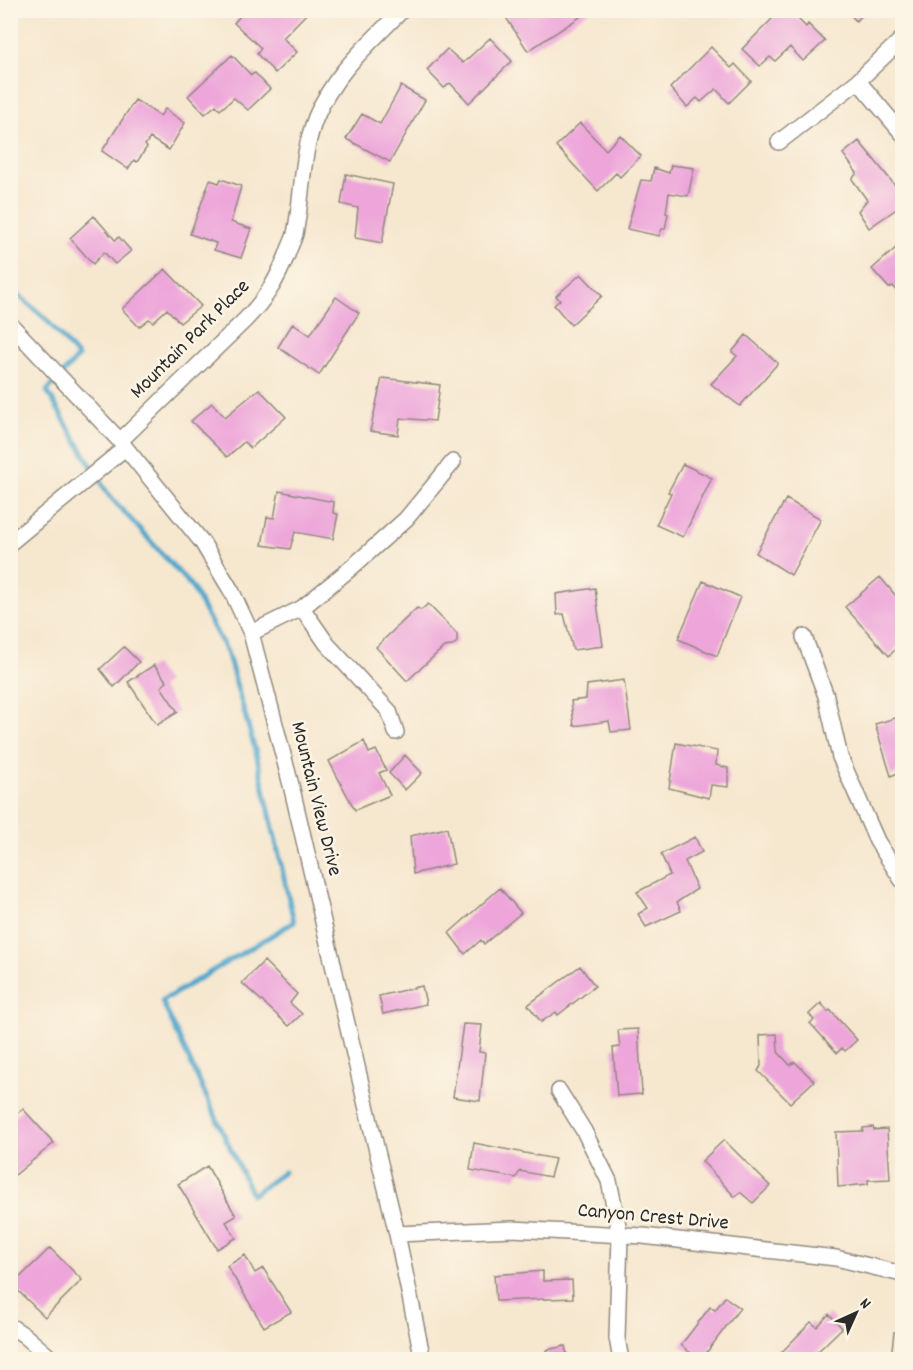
<svg xmlns="http://www.w3.org/2000/svg" width="913" height="1370" font-family="Dekko,sans-serif">
<rect width="100%" height="100%" fill="#fcf5e5"/>
<filter id="ink" filterUnits="userSpaceOnUse"><feTurbulence type="fractalNoise" baseFrequency=".0167" numOctaves="2"/><feDisplacementMap in="SourceGraphic" scale="12" xChannelSelector="R" yChannelSelector="G"/><feConvolveMatrix kernelMatrix="1 2 1 2 8 2 1 2 1" color-interpolation-filters="sRGB"/></filter>
<filter id="wash" filterUnits="userSpaceOnUse"><feTurbulence type="fractalNoise" baseFrequency=".008" numOctaves="4" result="noise"/><feDisplacementMap in="SourceGraphic" scale="24" xChannelSelector="R" yChannelSelector="G"/><feGaussianBlur stdDeviation="1.35" result="paint"/><feColorMatrix in="noise" values="0 0 0 0 0 0 0 0 0 0 0 0 0 0 0 0 0 1.4 0 .05"/><feComposite in="paint" operator="in"/></filter>
<g filter="url(#wash)">
<rect width="100%" height="100%" fill="#f6e7cf"/>
<g fill="none" stroke-linecap="round" stroke-linejoin="round">
<path stroke="#4fa7cc" stroke-width="5" d="M 10,288 L 46,319 L 78,357 L 47,391 L 108,494 L 191,586 L 227,652 L 256,753 L 294,922 L 162,1001 L 252,1195 L 284,1172"/>
</g>
<g id="blocks">
<path fill="#eda5da" d="M 245,10 L 310,10 L 283,38 L 297,52 L 275,73 L 257,54 L 261,48 L 234,23 Z
M 501,10 L 535,10 L 536,13 L 540,10 L 591,10 L 528,51 Z
M 781,10 L 789,10 L 806,27 L 808,24 L 825,41 L 803,61 L 790,47 L 775,61 L 770,57 L 760,66 L 742,49 Z
M 846,10 L 868,10 L 856,21 Z
M 490,38 L 512,61 L 469,103 L 450,83 L 444,88 L 427,70 L 447,49 L 463,63 Z
M 711,47 L 731,68 L 735,64 L 751,81 L 729,103 L 716,89 L 701,102 L 697,98 L 687,107 L 670,88 Z
M 232,55 L 251,75 L 255,73 L 270,89 L 248,110 L 234,98 L 220,110 L 216,105 L 205,114 L 188,96 Z
M 401,86 L 425,100 L 390,162 L 346,139 L 362,114 L 380,124 Z
M 135,100 L 160,116 L 165,109 L 185,123 L 169,150 L 150,138 L 145,145 L 147,147 L 137,162 L 134,160 L 128,169 L 102,151 Z
M 580,123 L 606,150 L 620,135 L 641,156 L 620,177 L 616,173 L 598,191 L 556,146 Z
M 859,141 L 902,194 L 902,205 L 869,228 L 858,211 L 867,200 L 852,179 L 857,173 L 843,154 Z
M 671,165 L 694,168 L 688,196 L 669,193 L 666,213 L 668,214 L 665,229 L 662,229 L 659,236 L 627,229 L 641,180 L 651,181 L 654,168 L 669,173 Z
M 346,174 L 393,184 L 382,243 L 355,238 L 358,208 L 341,204 Z
M 221,179 L 241,186 L 231,222 L 251,229 L 241,258 L 214,250 L 216,243 L 190,234 L 210,180 L 219,183 Z
M 94,216 L 115,240 L 119,237 L 131,251 L 115,264 L 104,252 L 93,264 L 70,238 Z
M 898,246 L 902,251 L 902,297 L 893,286 L 889,288 L 872,269 Z
M 165,269 L 201,306 L 180,323 L 167,309 L 153,322 L 149,319 L 139,327 L 122,309 Z
M 581,274 L 602,296 L 571,325 L 554,305 L 560,300 L 556,296 Z
M 336,297 L 359,313 L 319,375 L 278,347 L 293,323 L 310,335 Z
M 746,335 L 778,363 L 740,406 L 711,384 L 737,356 L 732,352 Z
M 382,378 L 440,385 L 435,421 L 400,418 L 398,435 L 370,431 Z
M 259,389 L 286,417 L 251,448 L 244,442 L 227,457 L 191,421 L 212,403 L 225,417 Z
M 683,464 L 712,478 L 683,537 L 656,525 L 671,493 L 668,492 Z
M 279,491 L 334,502 L 333,513 L 338,514 L 333,539 L 295,532 L 290,549 L 262,545 L 267,517 L 274,518 Z
M 786,499 L 821,519 L 791,575 L 756,553 Z
M 880,577 L 902,603 L 902,643 L 889,656 L 845,607 Z
M 703,581 L 740,597 L 717,656 L 678,639 Z
M 595,588 L 603,646 L 573,650 L 564,614 L 557,615 L 556,594 Z
M 428,604 L 457,634 L 457,642 L 452,646 L 444,647 L 407,681 L 376,647 L 417,608 L 421,610 Z
M 124,647 L 139,662 L 114,687 L 100,669 Z
M 154,665 L 167,682 L 161,687 L 178,712 L 157,725 L 128,682 Z
M 624,680 L 631,730 L 611,732 L 609,721 L 574,726 L 571,701 L 586,699 L 587,685 Z
M 902,716 L 902,771 L 891,776 L 875,724 Z
M 364,741 L 369,753 L 376,750 L 386,770 L 379,773 L 390,795 L 355,810 L 329,761 Z
M 676,743 L 717,751 L 716,765 L 728,768 L 728,787 L 711,785 L 709,798 L 669,788 Z
M 405,755 L 422,773 L 405,790 L 389,773 Z
M 447,828 L 454,864 L 413,874 L 410,836 Z
M 695,837 L 702,852 L 685,861 L 697,889 L 677,902 L 681,911 L 646,927 L 638,914 L 648,908 L 637,892 L 670,875 L 661,854 Z
M 500,888 L 521,913 L 484,944 L 481,940 L 465,954 L 449,933 Z
M 264,961 L 297,994 L 290,1003 L 302,1014 L 289,1026 L 242,983 Z
M 580,966 L 595,986 L 558,1015 L 556,1012 L 541,1022 L 528,1005 Z
M 422,986 L 426,1004 L 383,1014 L 379,996 Z
M 821,1003 L 828,1012 L 830,1010 L 857,1040 L 845,1051 L 842,1048 L 837,1053 L 810,1023 L 814,1020 L 809,1014 Z
M 463,1024 L 482,1025 L 479,1052 L 485,1053 L 480,1101 L 453,1097 Z
M 638,1029 L 642,1094 L 617,1096 L 613,1048 L 620,1047 L 618,1030 Z
M 777,1034 L 778,1052 L 790,1065 L 795,1062 L 814,1081 L 790,1103 L 758,1071 L 761,1066 L 760,1035 Z
M 23,1109 L 54,1143 L 15,1175 L 10,1171 L 10,1119 Z
M 873,1127 L 874,1130 L 887,1129 L 890,1179 L 868,1180 L 868,1184 L 838,1187 L 836,1132 L 863,1131 L 863,1128 Z
M 724,1140 L 770,1186 L 753,1203 L 740,1192 L 735,1197 L 702,1161 Z
M 474,1143 L 555,1159 L 550,1177 L 520,1171 L 516,1178 L 470,1170 Z
M 207,1166 L 236,1216 L 226,1222 L 236,1238 L 217,1249 L 178,1184 Z
M 50,1248 L 82,1280 L 45,1317 L 12,1285 Z
M 245,1255 L 255,1273 L 263,1268 L 291,1312 L 264,1327 L 227,1266 Z
M 543,1271 L 543,1281 L 572,1280 L 573,1298 L 496,1301 L 494,1275 Z
M 725,1297 L 740,1308 L 701,1360 L 699,1360 L 681,1345 L 710,1307 L 715,1310 Z
M 829,1314 L 842,1328 L 809,1360 L 778,1360 L 776,1358 L 811,1322 L 817,1327 Z
M 894,1332 L 902,1333 L 902,1358 L 891,1357 Z
M 565,1346 L 568,1360 L 548,1360 L 546,1350 Z"/>
</g>
</g>
<g filter="url(#ink)">
<use href="#blocks" fill-opacity="0" stroke="#90897d" stroke-width="1.5"/>
<g fill="none" stroke-linecap="round" stroke-linejoin="round">
<g stroke="#90897d" stroke-width="18">
<path id="minor" d="M 858,81 L 902,133
M 779,142 L 858,81 L 902,39
M 10,324 L 120,441 L 202,542 L 232,592 L 251,633 L 291,785 L 370,1122 L 397,1234 L 423,1360
M 120,441 L 245,320 C 266,298 275,284 287,255 C 289,248 293,241 295,234 C 303,195 301,154 316,117 C 334,73 370,43 402,10
M 10,543 L 125,448
M 302,608 L 327,644 L 389,711 L 396,732
M 251,633 L 302,608 L 351,568 L 406,519 L 453,462
M 804,637 L 826,696 L 840,757 L 877,841 L 902,880
M 559,1091 L 584,1131 L 609,1181 L 620,1235 L 617,1338 L 621,1360
M 397,1234 L 512,1229 L 643,1236 L 836,1258 L 902,1274
M 10,1326 L 24,1335 L 53,1360"/>
</g>
<use href="#minor" stroke="#fff" stroke-width="15"/>
</g>
</g>
<g text-anchor="middle" dominant-baseline="central" stroke-width="5" stroke-linejoin="round" paint-order="stroke">
<g font-size="21" fill="#2b2b2b" stroke="#fcf5e5">
<text transform="translate(191 340) rotate(-45)">Mountain Park Place</text>
<text transform="translate(315 799) rotate(76)">Mountain View Drive</text>
<text transform="translate(653 1218) rotate(5)">Canyon Crest Drive</text>
</g>
</g>
<rect width="913" height="1370" fill="none" stroke="#fcf5e5" stroke-width="36"/>
<g transform="translate(856 1313) rotate(45)" stroke="#fcf5e5" stroke-width="4.5" paint-order="stroke">
<path d="M0-4.5L10 22L0 15L-10 22Z" fill="#2b2b2b"/>
<text y="-9" font-size="16" font-weight="bold" text-anchor="middle" fill="#2b2b2b">N</text>
</g>
</svg>
